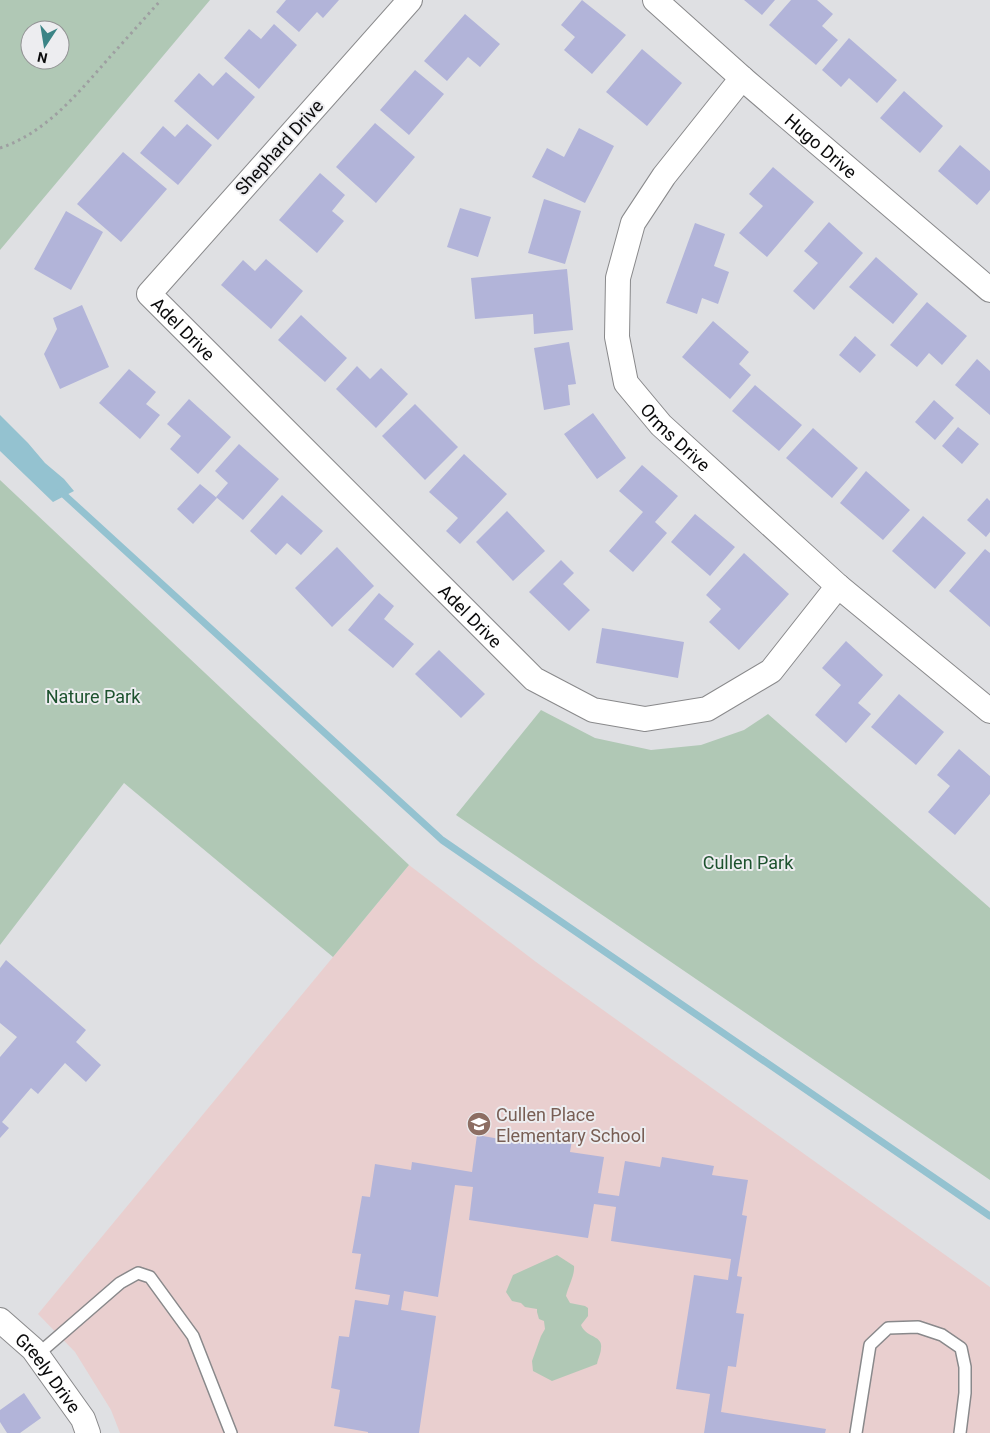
<svg xmlns="http://www.w3.org/2000/svg" width="990" height="1433" font-family="Roboto,sans-serif">
<rect width="100%" height="100%" fill="#dfe0e3"/>
<path fill="#e9cfcf" d="M 409,865 L 536,962 L 990,1287 L 990,1433 L 120,1433 L 111,1410 L 75,1352 L 38,1314 Z"/>
<path fill="#b0c8b5" fill-rule="evenodd" d="M 0,0 L 210,0 L 0,250 ZM 30,30 L 60,30 L 60,60 L 30,60 Z
M 0,480 L 409,865 L 333,957 L 124,783 L 0,945 Z
M 541,710 L 595,738 L 651,750 L 701,745 L 744,730 L 768,714 L 990,908 L 990,1180 L 456,815 Z
M 557,1255 L 574,1266 C 575,1275 568,1287 566,1296 L 570,1303 L 585,1306 L 588,1308 L 588,1316 L 581,1325 C 586,1338 603,1335 601,1348 C 601,1353 598,1359 597,1364 L 552,1381 L 533,1371 L 532,1361 L 541,1336 L 545,1329 L 544,1321 L 539,1319 L 537,1312 L 537,1309 L 525,1307 L 521,1303 L 512,1301 L 506,1292 L 513,1275 Z"/>
<path fill="#94c2d0" d="M 0,415 L 28,443 L 45,463 L 64,479 L 74,491 L 53,502 L 0,451 Z"/>
<g fill="none" stroke-linecap="round" stroke-linejoin="round">
<path stroke="#94c2d0" stroke-width="7" d="M 60,491 L 442,840 L 990,1216"/>
</g>
<path fill="#b2b4d9" d="M 286,0 L 339,0 L 323,18 L 317,12 L 299,32 L 276,12 Z
M 582,0 L 626,35 L 592,74 L 564,50 L 575,37 L 561,25 Z
M 744,0 L 775,0 L 762,15 Z
M 791,0 L 817,0 L 833,14 L 822,26 L 838,40 L 816,65 L 769,25 Z
M 465,14 L 500,44 L 480,67 L 468,57 L 447,81 L 424,61 Z
M 274,24 L 297,45 L 259,89 L 224,58 L 249,29 L 261,39 Z
M 849,38 L 897,80 L 877,103 L 849,78 L 841,87 L 822,70 Z
M 642,49 L 682,83 L 647,126 L 606,92 Z
M 415,70 L 444,94 L 409,135 L 380,110 Z
M 226,72 L 255,97 L 218,140 L 174,101 L 199,73 L 213,86 Z
M 904,91 L 943,126 L 920,153 L 880,118 Z
M 375,123 L 415,157 L 376,203 L 336,167 Z
M 187,124 L 212,145 L 178,185 L 140,153 L 163,126 L 175,137 Z
M 579,128 L 614,146 L 585,203 L 532,177 L 547,148 L 564,157 Z
M 960,145 L 990,171 L 990,190 L 977,205 L 938,171 Z
M 123,152 L 167,189 L 121,242 L 77,204 Z
M 773,167 L 814,202 L 767,257 L 739,233 L 763,206 L 749,194 Z
M 320,173 L 345,195 L 332,211 L 344,221 L 317,253 L 279,220 Z
M 544,199 L 581,211 L 565,264 L 528,253 Z
M 460,208 L 491,217 L 478,257 L 447,247 Z
M 66,211 L 103,232 L 71,290 L 34,269 Z
M 829,222 L 863,253 L 814,310 L 793,291 L 818,263 L 804,251 Z
M 695,223 L 725,234 L 714,266 L 729,272 L 718,304 L 702,298 L 697,314 L 666,303 Z
M 876,257 L 918,294 L 893,324 L 849,287 Z
M 266,259 L 303,291 L 271,329 L 221,285 L 243,260 L 255,271 Z
M 567,269 L 573,330 L 534,334 L 533,314 L 475,319 L 471,278 Z
M 927,302 L 967,336 L 942,365 L 929,353 L 917,367 L 890,345 Z
M 82,305 L 109,367 L 60,389 L 44,354 L 57,329 L 53,318 Z
M 301,315 L 347,358 L 325,382 L 278,340 Z
M 713,321 L 749,352 L 739,364 L 751,375 L 730,399 L 682,357 Z
M 855,336 L 876,355 L 860,373 L 839,355 Z
M 569,342 L 576,384 L 568,385 L 570,405 L 544,410 L 534,348 Z
M 977,359 L 990,371 L 990,415 L 955,385 Z
M 357,366 L 370,379 L 381,368 L 408,394 L 376,428 L 336,389 Z
M 129,369 L 156,392 L 146,404 L 160,415 L 140,439 L 99,403 Z
M 755,385 L 802,425 L 779,451 L 732,411 Z
M 189,399 L 231,437 L 198,474 L 170,449 L 181,436 L 167,424 Z
M 934,400 L 954,418 L 935,440 L 915,422 Z
M 415,404 L 458,447 L 425,480 L 382,436 Z
M 593,413 L 626,458 L 597,479 L 564,434 Z
M 958,427 L 979,444 L 962,464 L 942,446 Z
M 813,428 L 858,468 L 832,498 L 786,458 Z
M 239,444 L 279,479 L 243,520 L 216,497 L 228,483 L 215,471 Z
M 464,454 L 507,494 L 460,544 L 446,531 L 458,518 L 429,492 Z
M 642,465 L 678,496 L 655,522 L 667,533 L 633,572 L 609,551 L 643,512 L 619,491 Z
M 866,471 L 910,510 L 883,540 L 840,503 Z
M 200,484 L 217,498 L 193,524 L 177,509 Z
M 282,495 L 323,531 L 301,555 L 287,543 L 276,555 L 250,531 Z
M 987,498 L 990,501 L 990,532 L 986,537 L 967,520 Z
M 507,511 L 545,551 L 513,581 L 476,542 Z
M 695,514 L 735,547 L 710,576 L 671,542 Z
M 923,516 L 966,553 L 935,589 L 892,551 Z
M 337,547 L 374,586 L 332,627 L 295,588 Z
M 985,549 L 990,553 L 990,627 L 949,591 Z
M 744,553 L 789,594 L 739,650 L 709,622 L 721,609 L 706,595 Z
M 561,560 L 574,573 L 563,584 L 590,610 L 569,631 L 529,592 Z
M 379,593 L 394,606 L 384,619 L 414,644 L 393,668 L 348,630 Z
M 602,628 L 684,642 L 678,678 L 596,663 Z
M 846,641 L 883,675 L 858,703 L 871,714 L 846,743 L 815,715 L 841,685 L 822,668 Z
M 439,650 L 485,694 L 461,718 L 415,674 Z
M 899,694 L 944,732 L 916,765 L 871,727 Z
M 959,749 L 990,776 L 990,794 L 955,835 L 928,812 L 950,786 L 937,775 Z
M 6,960 L 86,1030 L 76,1042 L 101,1065 L 86,1082 L 65,1063 L 38,1094 L 31,1088 L 2,1122 L 9,1128 L 0,1138 L 0,1057 L 17,1037 L 0,1023 L 0,968 Z
M 512,1130 L 572,1140 L 570,1152 L 604,1157 L 598,1193 L 619,1196 L 625,1161 L 660,1167 L 662,1157 L 714,1166 L 712,1175 L 748,1180 L 742,1215 L 747,1216 L 737,1276 L 742,1277 L 736,1313 L 744,1314 L 736,1367 L 728,1366 L 721,1412 L 826,1429 L 825,1433 L 704,1433 L 710,1394 L 676,1389 L 694,1275 L 728,1280 L 731,1259 L 611,1241 L 616,1207 L 594,1204 L 588,1238 L 469,1220 L 473,1187 L 455,1185 L 438,1297 L 404,1291 L 401,1310 L 436,1316 L 419,1433 L 368,1433 L 368,1432 L 334,1426 L 340,1390 L 331,1388 L 339,1336 L 349,1337 L 355,1300 L 388,1305 L 390,1295 L 355,1289 L 361,1254 L 352,1253 L 362,1196 L 370,1197 L 375,1164 L 411,1170 L 412,1162 L 472,1172 L 477,1135 L 511,1141 Z
M 24,1393 L 41,1418 L 20,1433 L 7,1433 L 0,1422 L 0,1410 Z"/>
<g fill="none" stroke-linecap="round" stroke-linejoin="round">
<g stroke="#89898b" stroke-width="14">
<path id="lane" d="M 37,1355 L 120,1283 L 138,1273 L 150,1277 L 193,1336 L 231,1433
M 856,1433 L 870,1345 L 888,1328 L 918,1327 L 942,1335 L 961,1348 L 965,1367 L 965,1393 L 960,1433"/>
</g>
<g stroke="#89898b" stroke-width="26">
<g id="street">
<path id="s1" d="M 410,0 L 149,294 L 534,679 L 593,710 L 645,719 L 707,709 L 771,671 L 838,586"/>
<path id="s2" d="M 655,0 L 742,78 L 990,290"/>
<path id="s3" d="M 742,78 L 664,176 L 633,223 L 618,278 L 617,337 L 626,383 L 661,425 L 838,586 L 990,711"/>
<path id="s4" d="M 0,1320 L 33,1349 L 83,1419 L 88,1433"/>
</g>
</g>
<path stroke="#9e9fa1" stroke-width="3" stroke-dasharray="2.5 4" stroke-linecap="butt" d="M 0,148 C 46,133 78,93 109,58 C 126,39 144,19 161,0"/>
<use href="#lane" stroke="#fff" stroke-width="11"/>
<use href="#street" stroke="#fff" stroke-width="24"/>
</g>
<defs>
<g id="school-disc" transform="scale(1.25)"><circle r="9.5" fill="#8d6e63" stroke="#ededf0"/><path d="M0-5L7-2L0 1L-7-2ZM-4 1L0 2.5L4 1V4Q0 6-4 4Z" fill="#fff"/></g>
</defs>
<g fill-rule="evenodd">
<use href="#school-disc" x="479" y="1124"/>
</g>
<g text-anchor="middle" dominant-baseline="central" stroke-width="4" stroke-linejoin="round" paint-order="stroke">
<g font-size="18" fill="#0b0b0c" stroke="#ededf0">
<text stroke="none"><textPath href="#s2" startOffset="221">Hugo Drive</textPath></text>
<text transform="translate(279 147) rotate(-48)">Shephard Drive</text>
<text stroke="none"><textPath href="#s1" startOffset="442">Adel Drive</textPath></text>
<text stroke="none"><textPath href="#s3" startOffset="418">Orms Drive</textPath></text>
<text stroke="none"><textPath href="#s1" startOffset="848">Adel Drive</textPath></text>
<text stroke="none"><textPath href="#s4" startOffset="72">Greely Drive</textPath></text>
</g>
<g font-size="18" fill="#1d522e" stroke="#ededf0">
<text x="93" y="696">Nature Park</text>
<text x="748" y="862">Cullen Park</text>
</g>
<g font-size="18" fill="#785e54" stroke="#ededf0" text-anchor="start">
<text x="496" y="1114">Cullen Place<tspan x="496" dy="21">Elementary School</tspan></text>
</g>
</g>
<g transform="translate(45 45) rotate(192)"><circle r="24" fill="#ededf0" stroke="#939395"/>
<path d="M0-4L9 19L0 12L-9 19Z" fill="#3b8486"/>
<text y="-8" font-size="14" font-weight="bold" text-anchor="middle" fill="#0b0b0c">N</text>
</g>
</svg>
